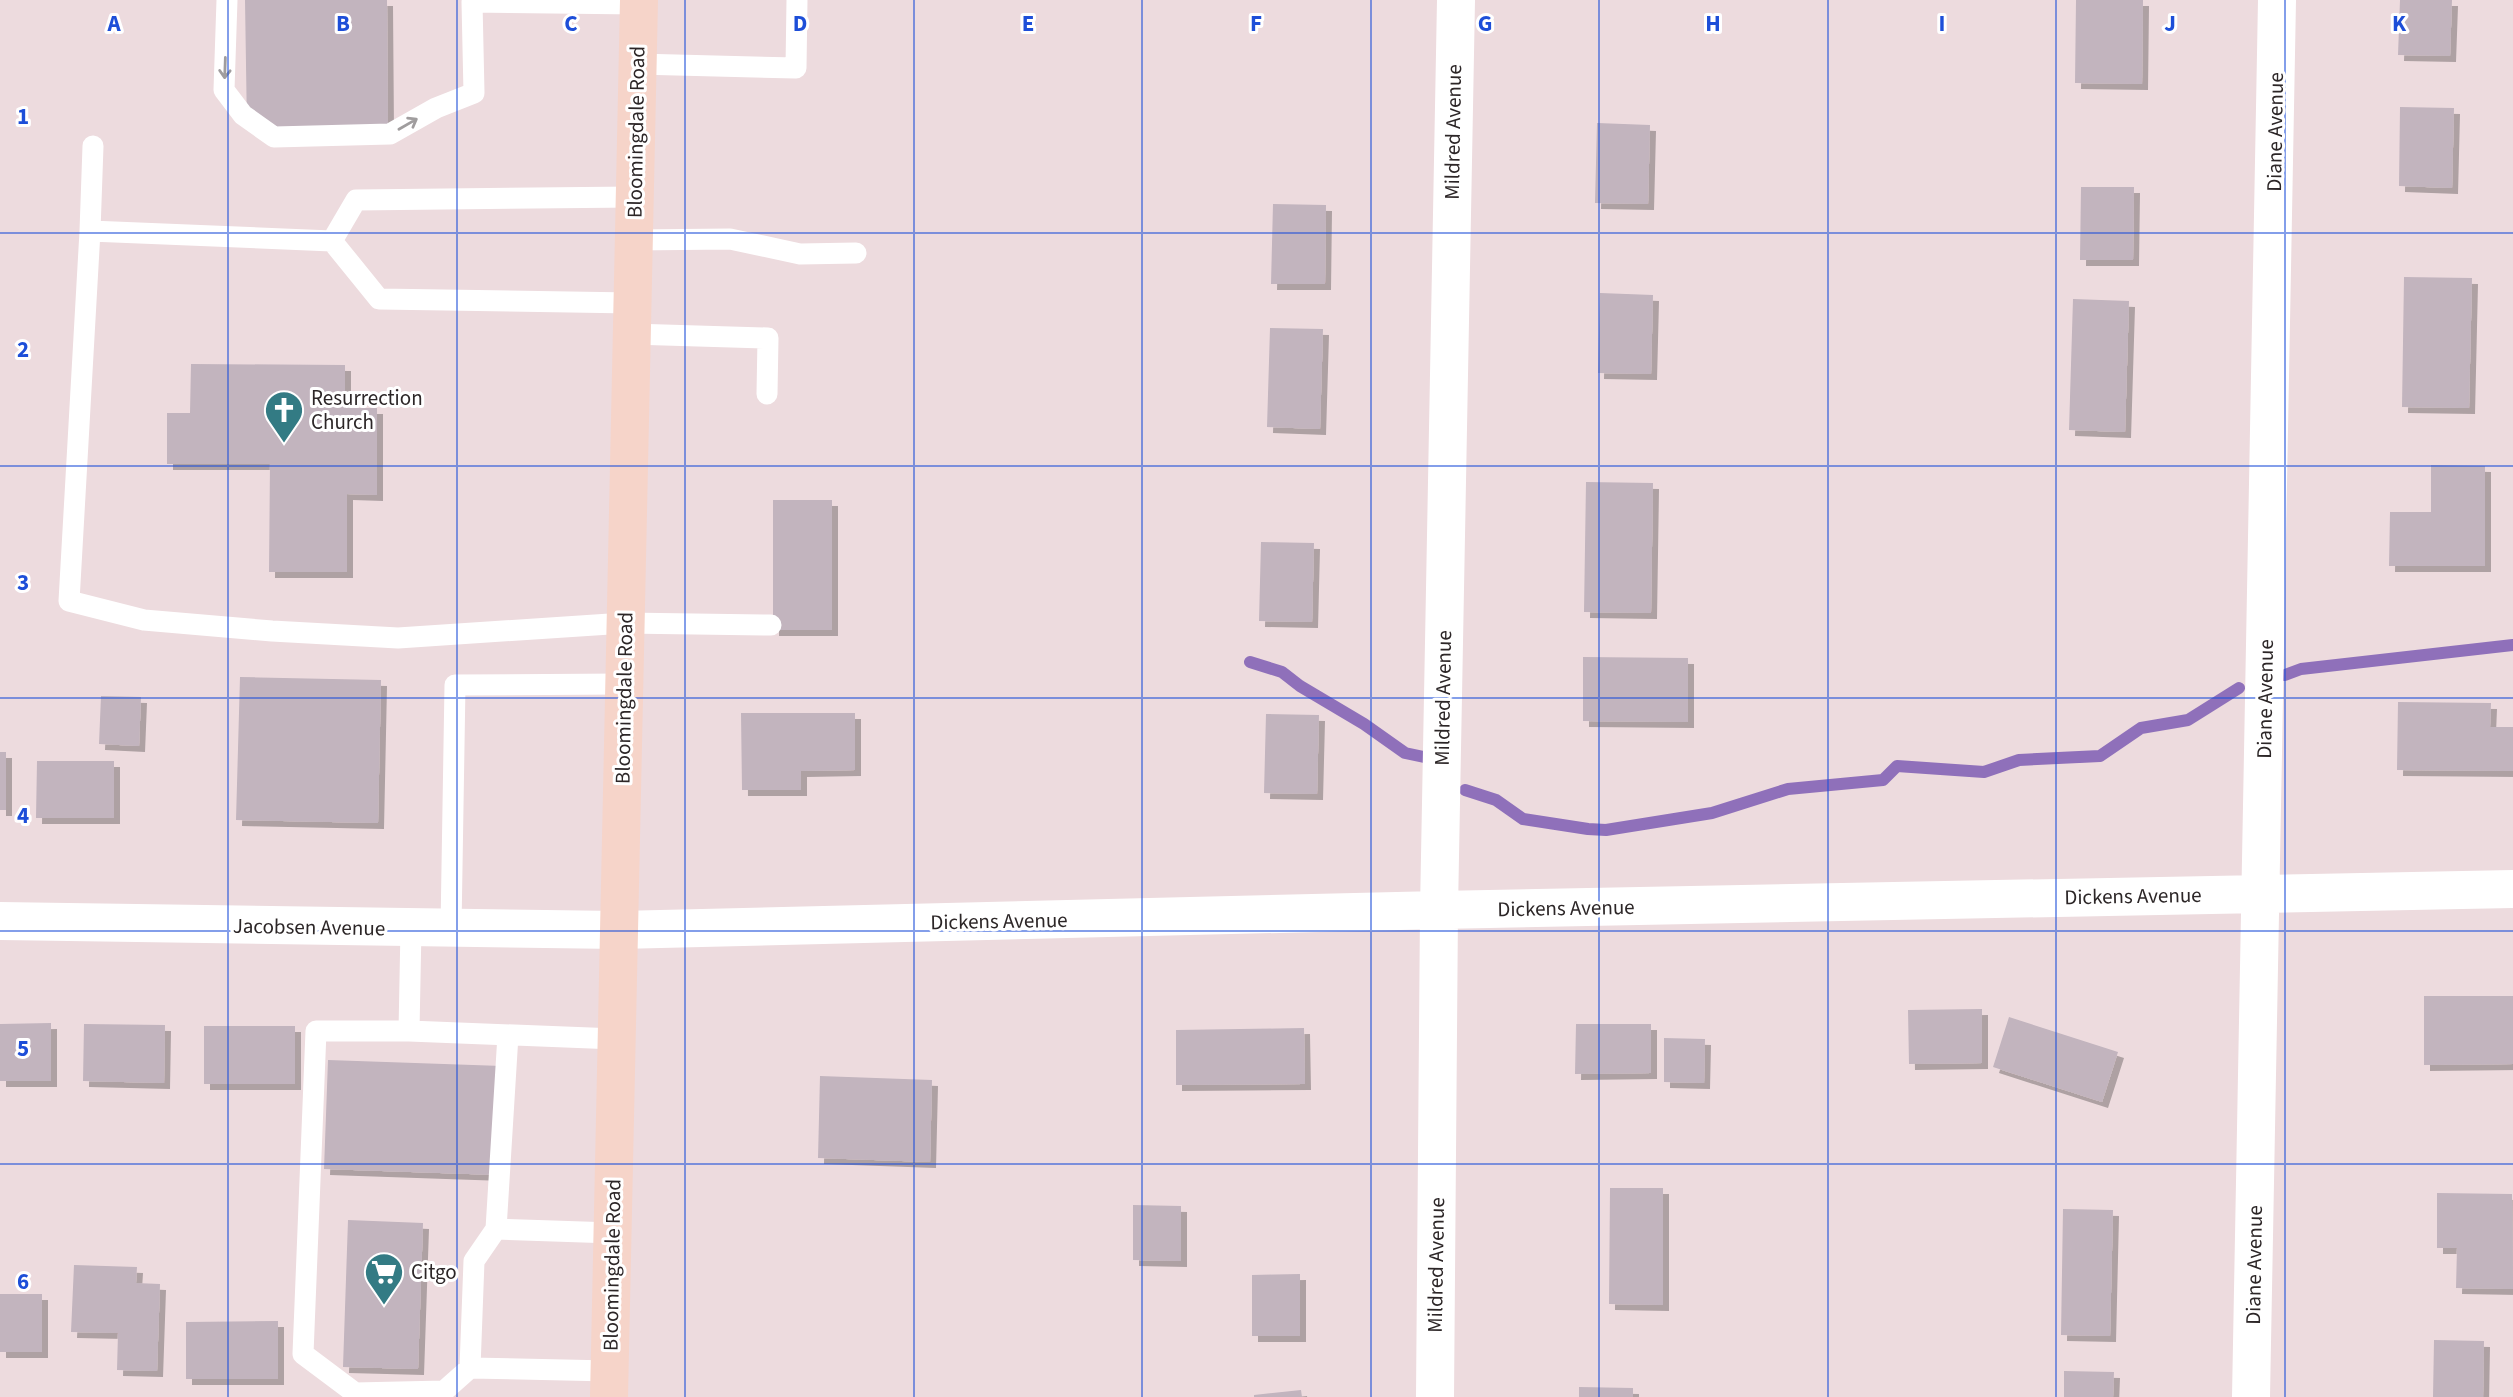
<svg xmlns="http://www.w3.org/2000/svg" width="2513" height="1397" font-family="'Source Sans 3',sans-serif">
<defs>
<filter id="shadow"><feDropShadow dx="6" dy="6" stdDeviation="0" flood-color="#0004"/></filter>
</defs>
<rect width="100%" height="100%" fill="#eddbde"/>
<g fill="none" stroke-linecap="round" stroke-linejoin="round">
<path stroke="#8f70ba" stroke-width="12" d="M 1250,662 L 1282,672 L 1300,686 L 1364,724 L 1405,753 L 1424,757
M 2285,675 L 2301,669 L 2513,645
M 1465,790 L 1496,800 L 1523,819 L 1588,829 L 1606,830 L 1712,813 L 1788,789 L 1883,780 L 1897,766 L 1984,772 L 2019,760 L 2100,756 L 2141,728 L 2188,720 L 2239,688"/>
</g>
<path fill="#c2b4be" filter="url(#shadow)" d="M 245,0 L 387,0 L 388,127 L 247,129 Z
M 2076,0 L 2143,0 L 2142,84 L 2075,83 Z
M 2400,0 L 2452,0 L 2450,56 L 2398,55 Z
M 2400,107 L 2454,108 L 2452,188 L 2399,186 Z
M 1597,123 L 1650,125 L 1648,204 L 1595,203 Z
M 2081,187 L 2134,187 L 2133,260 L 2080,260 Z
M 1273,204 L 1326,205 L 1325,284 L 1271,284 Z
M 2404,277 L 2472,278 L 2469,408 L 2402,407 Z
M 1600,293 L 1653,295 L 1651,374 L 1598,373 Z
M 2073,299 L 2129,301 L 2125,432 L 2069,430 Z
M 1270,328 L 1323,329 L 1320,429 L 1267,427 Z
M 191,364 L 345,365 L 345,408 L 377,408 L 377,495 L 347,494 L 347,572 L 269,572 L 270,464 L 167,464 L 167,413 L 190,413 Z
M 2431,465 L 2485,466 L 2485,566 L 2389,566 L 2390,512 L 2431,512 Z
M 1586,482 L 1653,483 L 1651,613 L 1584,612 Z
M 773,500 L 832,500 L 832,630 L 773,630 Z
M 1261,542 L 1314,543 L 1312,622 L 1259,621 Z
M 1583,657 L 1688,658 L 1688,722 L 1583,721 Z
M 240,677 L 381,680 L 378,823 L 236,820 Z
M 101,696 L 141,697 L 139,746 L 99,744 Z
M 2398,702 L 2491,703 L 2490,727 L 2513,727 L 2513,771 L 2397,770 Z
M 741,713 L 855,713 L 855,770 L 801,771 L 801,790 L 742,790 Z
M 1266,714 L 1319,715 L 1317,794 L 1264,793 Z
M 0,752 L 6,752 L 6,810 L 0,810 Z
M 37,761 L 114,761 L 114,818 L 36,818 Z
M 2424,996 L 2513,996 L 2513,1064 L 2424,1065 Z
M 1982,1009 L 1982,1063 L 1909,1064 L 1908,1010 Z
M 2009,1017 L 2118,1052 L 2102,1102 L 1993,1067 Z
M 51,1023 L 51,1081 L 0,1081 L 0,1024 Z
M 84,1024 L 165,1025 L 164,1083 L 83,1081 Z
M 1576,1024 L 1651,1024 L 1651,1073 L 1575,1074 Z
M 204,1026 L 295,1026 L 295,1084 L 204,1084 Z
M 1304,1028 L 1305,1084 L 1176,1085 L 1176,1030 Z
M 1664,1038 L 1705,1039 L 1704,1083 L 1664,1082 Z
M 328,1060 L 502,1066 L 498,1175 L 324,1169 Z
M 820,1076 L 932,1080 L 930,1162 L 818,1158 Z
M 1610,1188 L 1663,1188 L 1663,1305 L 1609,1304 Z
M 2437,1193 L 2512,1194 L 2513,1289 L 2456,1288 L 2457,1248 L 2437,1248 Z
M 1133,1205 L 1181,1206 L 1181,1261 L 1133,1260 Z
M 2063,1209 L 2113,1210 L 2110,1336 L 2061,1335 Z
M 348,1220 L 423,1223 L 418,1369 L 343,1367 Z
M 74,1265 L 137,1267 L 136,1283 L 160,1284 L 157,1371 L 117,1370 L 118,1333 L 71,1332 Z
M 1300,1274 L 1300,1336 L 1252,1336 L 1252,1275 Z
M 0,1294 L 42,1294 L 42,1352 L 0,1352 Z
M 278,1321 L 278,1379 L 186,1379 L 186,1322 Z
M 2434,1340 L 2484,1341 L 2483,1397 L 2433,1397 Z
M 2064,1371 L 2114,1372 L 2113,1397 L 2064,1397 Z
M 1579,1387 L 1633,1388 L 1633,1397 L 1579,1397 Z
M 1301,1390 L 1302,1397 L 1254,1397 L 1254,1395 Z"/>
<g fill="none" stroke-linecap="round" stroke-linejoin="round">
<path stroke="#fff" stroke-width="21" d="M 227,0 L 224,90 L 243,115 L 274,137 L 390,134 L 436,108 L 474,93 L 472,2 L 639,4
M 637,64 L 796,68 L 797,0
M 93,146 L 90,231 L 69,601 L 144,620 L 272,631 L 398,638 L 625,623 L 771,625
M 90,231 L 332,241
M 633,240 L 730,239 L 800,254 L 856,253
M 632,303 L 379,299 L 332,241 L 356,200 L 634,197
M 631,334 L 768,338 L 767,394
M 411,928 L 409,1031 L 616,1039
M 451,928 L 455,685 L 624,684
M 508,1035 L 496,1229 L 613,1233
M 496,1229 L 474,1261 L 470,1368 L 610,1371
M 355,1393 L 303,1354 L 316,1031 L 409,1031
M 354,1397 L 355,1393 L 444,1391 L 470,1368"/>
<path stroke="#fff" stroke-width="38" d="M 0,921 L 619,930 L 1439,910 L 2513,889
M 1435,1397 L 1439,910 L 1456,0
M 2251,1397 L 2277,0"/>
<path stroke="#f6d4c9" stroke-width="38" d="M 609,1397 L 639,0"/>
</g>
<defs><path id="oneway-shaft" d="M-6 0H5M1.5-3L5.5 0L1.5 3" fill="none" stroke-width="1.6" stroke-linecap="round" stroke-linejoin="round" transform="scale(1.75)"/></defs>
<g stroke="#a09d9e">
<use href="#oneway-shaft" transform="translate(225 68) rotate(92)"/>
<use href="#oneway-shaft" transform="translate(408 124) rotate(-30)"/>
</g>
<path fill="none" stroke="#1d4ed8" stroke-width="2" stroke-opacity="0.55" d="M 228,0 L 228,1397M 457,0 L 457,1397M 685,0 L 685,1397M 914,0 L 914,1397M 1142,0 L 1142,1397M 1371,0 L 1371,1397M 1599,0 L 1599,1397M 1828,0 L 1828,1397M 2056,0 L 2056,1397M 2285,0 L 2285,1397M 0,233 L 2513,233M 0,466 L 2513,466M 0,698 L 2513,698M 0,931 L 2513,931M 0,1164 L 2513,1164"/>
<defs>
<g id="church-pin" transform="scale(2.0125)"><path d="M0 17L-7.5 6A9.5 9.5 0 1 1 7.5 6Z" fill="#337b84" stroke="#fff"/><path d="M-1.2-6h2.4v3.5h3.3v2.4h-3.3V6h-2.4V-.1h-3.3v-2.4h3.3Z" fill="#fff"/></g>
<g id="supermarket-pin" transform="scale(2.0125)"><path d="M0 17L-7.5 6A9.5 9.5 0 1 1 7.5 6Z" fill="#337b84" stroke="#fff"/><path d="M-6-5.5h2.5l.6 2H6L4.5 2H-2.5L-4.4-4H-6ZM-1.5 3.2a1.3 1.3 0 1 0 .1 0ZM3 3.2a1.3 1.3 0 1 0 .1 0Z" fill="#fff"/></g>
</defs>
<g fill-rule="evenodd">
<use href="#church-pin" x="284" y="410"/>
<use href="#supermarket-pin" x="384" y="1272"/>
</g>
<g text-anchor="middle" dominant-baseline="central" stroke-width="6" stroke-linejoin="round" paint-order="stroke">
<g font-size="21" fill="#2c2627" stroke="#fff">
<text transform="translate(636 132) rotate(-89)">Bloomingdale Road</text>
<text transform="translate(1453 132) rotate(-89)">Mildred Avenue</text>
<text transform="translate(2275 132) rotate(-89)">Diane Avenue</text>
<text transform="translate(624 698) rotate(-89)">Bloomingdale Road</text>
<text transform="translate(1443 698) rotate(-89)">Mildred Avenue</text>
<text transform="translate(2265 699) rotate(-89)">Diane Avenue</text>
<text transform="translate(2133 896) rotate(-1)">Dickens Avenue</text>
<text transform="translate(1566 908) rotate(-1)">Dickens Avenue</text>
<text transform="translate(999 921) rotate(-1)">Dickens Avenue</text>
<text transform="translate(309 927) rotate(1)">Jacobsen Avenue</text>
<text transform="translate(612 1265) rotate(-89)">Bloomingdale Road</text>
<text transform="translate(1436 1265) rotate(-89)">Mildred Avenue</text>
<text transform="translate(2254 1265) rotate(-89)">Diane Avenue</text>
</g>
<g font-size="21" fill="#2c2627" stroke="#fff" text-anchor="start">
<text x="311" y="398">Resurrection<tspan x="311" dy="24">Church</tspan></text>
<text x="411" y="1272">Citgo</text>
</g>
</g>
<g font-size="23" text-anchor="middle" font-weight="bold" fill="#1d4ed8" stroke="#fff" stroke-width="6" stroke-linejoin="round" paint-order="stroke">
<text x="114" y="31">A</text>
<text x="343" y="31">B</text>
<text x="571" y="31">C</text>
<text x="800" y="31">D</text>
<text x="1028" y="31">E</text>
<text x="1256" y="31">F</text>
<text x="1485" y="31">G</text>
<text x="1713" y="31">H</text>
<text x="1942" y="31">I</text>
<text x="2170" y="31">J</text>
<text x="2399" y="31">K</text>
<text x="23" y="124">1</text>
<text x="23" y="357">2</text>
<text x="23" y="590">3</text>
<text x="23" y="823">4</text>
<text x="23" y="1056">5</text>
<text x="23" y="1289">6</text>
</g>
</svg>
